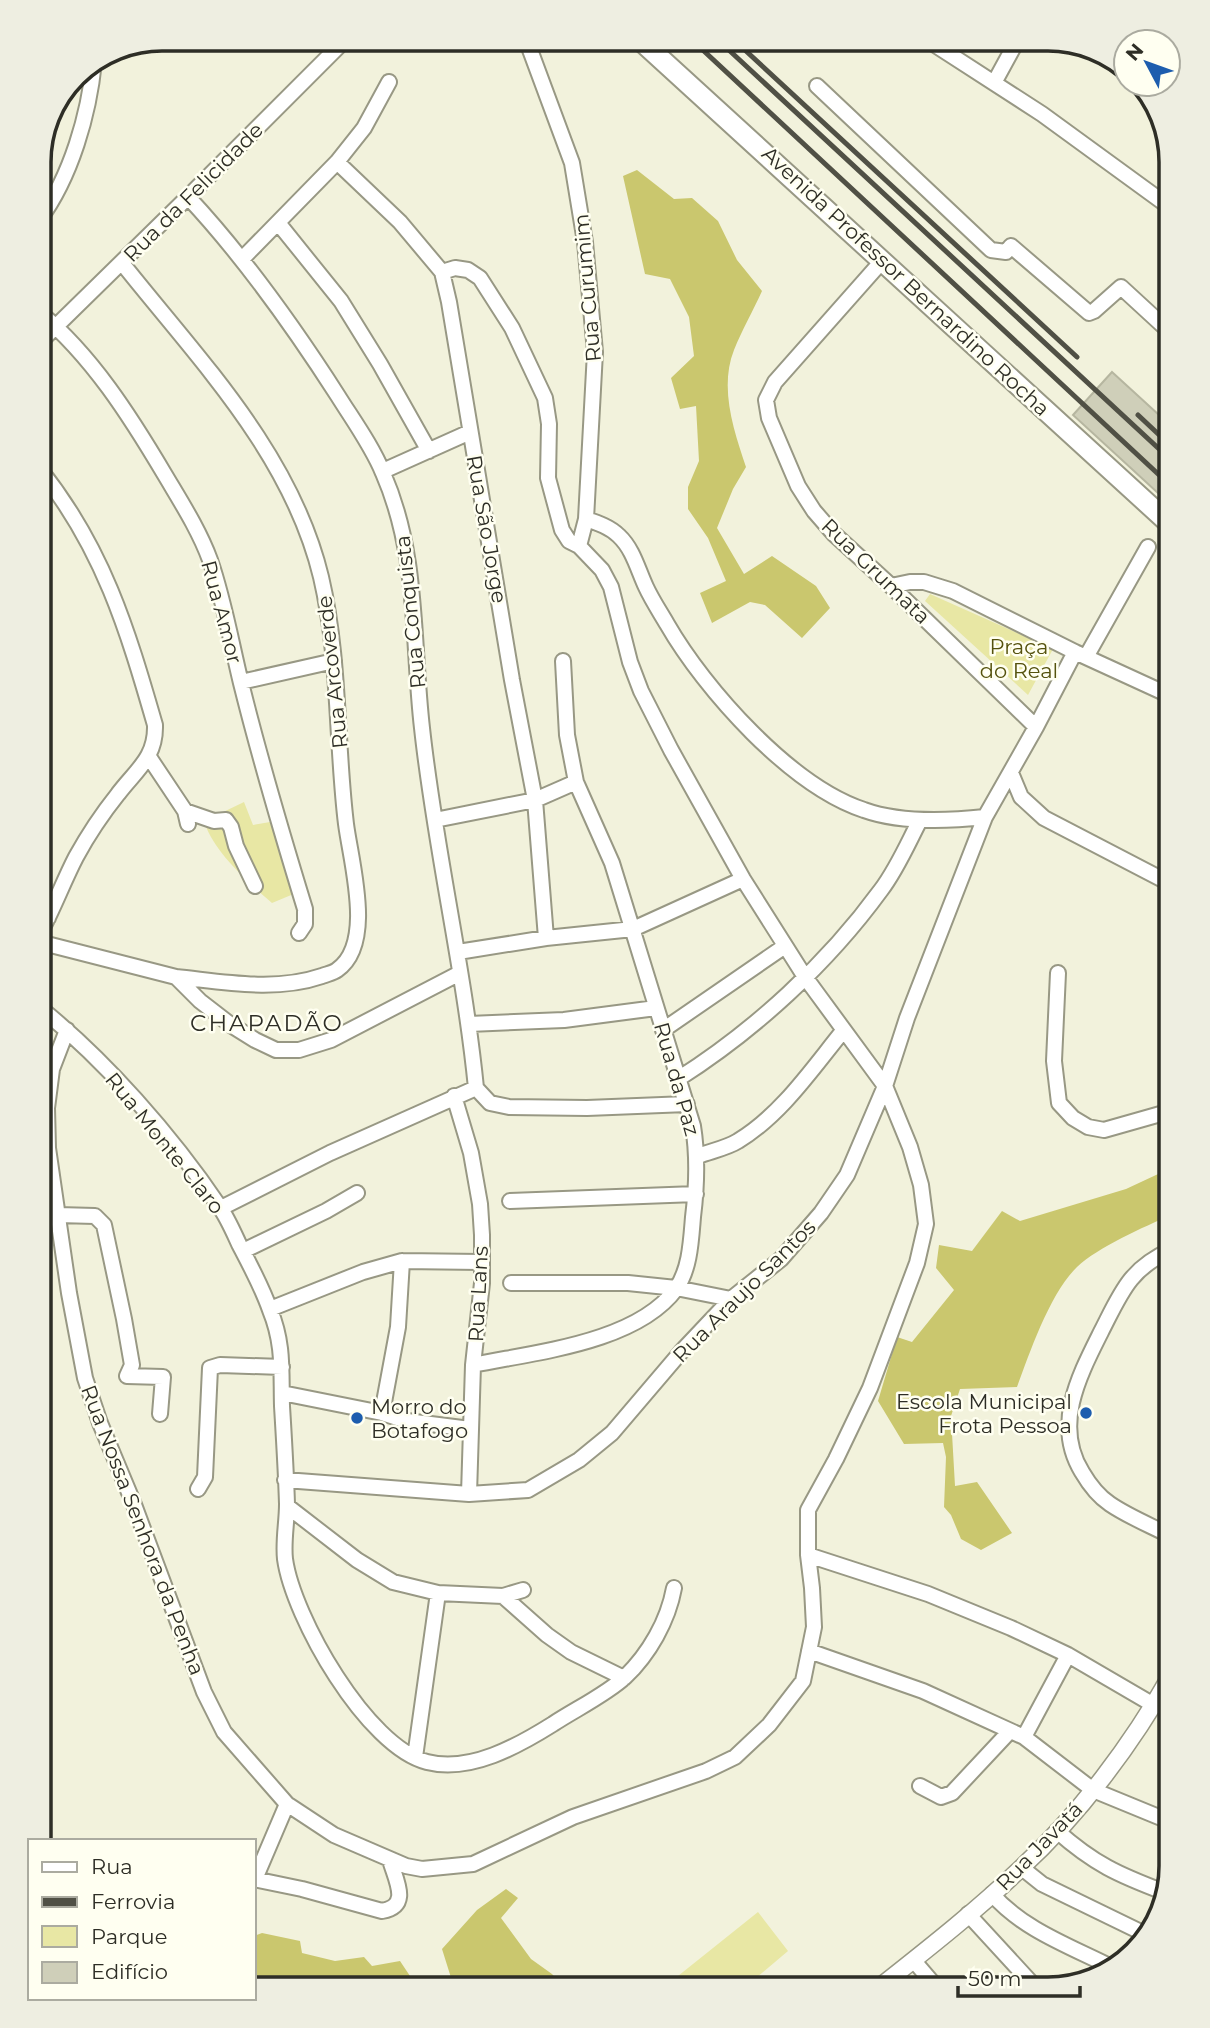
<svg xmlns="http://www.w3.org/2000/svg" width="1210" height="2028" font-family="Montserrat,sans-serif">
<rect width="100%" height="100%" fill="#f2f2dc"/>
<path fill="#e8e7a4" d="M 930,594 L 1053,649 L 1028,695 L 925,601 Z
M 244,802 L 253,825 L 270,822 L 296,893 L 272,903 C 249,883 215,853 205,824 L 215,816 Z
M 758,1912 L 788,1951 L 743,1989 L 673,1989 L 668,1984 Z"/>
<path fill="#cac76e" d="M 637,170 L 674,199 L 692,198 L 718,221 L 737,260 L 762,291 C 753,311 742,330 734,350 C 719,388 734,431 746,467 L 733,489 L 717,528 L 744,574 L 772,556 L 816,586 L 830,608 L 802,638 L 765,605 L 750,602 L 712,623 L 700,593 L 726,581 L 708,538 L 688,509 L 688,487 L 699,461 L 696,406 L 680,409 L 671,378 L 694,356 L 689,317 L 670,279 L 645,274 L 623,176 Z
M 1171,1168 L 1171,1215 C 1144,1227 1098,1247 1077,1267 C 1050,1293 1030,1352 1017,1387 L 960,1389 L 951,1416 L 955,1486 L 977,1482 L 1012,1533 L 981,1550 L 961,1539 L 951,1515 L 944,1507 L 946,1457 L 943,1443 L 904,1444 L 878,1401 L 897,1337 L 912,1342 L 954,1290 L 936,1268 L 939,1245 L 972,1251 L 1002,1211 L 1020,1221 L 1126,1189 Z
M 506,1889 L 518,1898 L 501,1918 L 531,1959 L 552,1974 L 565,1988 L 254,1989 L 254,1936 L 262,1933 L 300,1941 L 302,1953 L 335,1961 L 364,1957 L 372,1966 L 400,1961 L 416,1985 L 453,1984 L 442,1949 L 477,1910 Z"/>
<path fill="#cfcfb9" stroke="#b6b6a0" stroke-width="2" d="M 1112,372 L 1171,426 L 1171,505 L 1073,415 Z"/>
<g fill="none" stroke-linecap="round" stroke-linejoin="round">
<g stroke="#989884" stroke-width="18">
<path id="minor" d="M 526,39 L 572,163 L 585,242 L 595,352 L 586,519 L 579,546
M 926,39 L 1042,114 L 1171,208
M 994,83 L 1018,39
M 817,86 L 991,250 L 1006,252 L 1011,246 L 1089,313 L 1094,311 L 1121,287 L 1171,333
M 337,162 L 400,222 L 442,272 L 449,302 L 512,680 L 535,800 L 546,938
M 188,197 C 245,258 293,326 338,396 C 353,420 372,446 383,473 C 419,555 412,641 422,728 C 435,849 464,967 476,1088
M 39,220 C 71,177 89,114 94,62
M 279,224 L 341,301 L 380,364 L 429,451
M 242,259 L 337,162 L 364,128 L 389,82
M 883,260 L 775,382 L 766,400 L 769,418 L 798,486 L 814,511 L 834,534 L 891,586 L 1036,727
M 122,263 C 199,360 291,453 321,577 C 340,658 336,742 346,824 C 351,863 375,944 337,970 C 333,973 327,974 322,976 C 275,992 225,982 176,977
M 39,312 C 92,356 130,416 165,475 C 181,502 199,530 210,560 C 224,600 231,642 241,683 C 260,759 282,834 305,909 L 305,924 L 299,933
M 39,343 L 188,197 L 346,39
M 383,471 L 470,432
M 586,519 C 598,523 610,527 619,536 C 633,549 638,570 646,587 C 652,600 660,612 667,624 C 705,690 791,786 864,810 C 900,823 948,821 985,817
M 891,586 L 910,582 L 924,582 L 953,591 L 1075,652 L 1171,696
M 1086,657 L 1148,547
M 241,682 L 334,661
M 149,757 L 185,811 L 188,824
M 1011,773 L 1021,797 L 1044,818 L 1171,884
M 185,811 L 214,821 L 226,820 L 231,827 L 236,846 L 255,886
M 435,820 L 535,800 L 576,782
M 39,891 L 48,918
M 39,935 C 53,910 63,882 76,857 C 88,835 102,814 118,794 C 136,770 156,758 155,725 C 127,628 103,548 39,468
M 39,942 L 176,977 L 200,1001 L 231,1025 L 255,1040 L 276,1050 L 299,1050 L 331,1040 L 460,973
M 458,952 L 546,938 L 633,929 L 743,879
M 1058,973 L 1054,1061 L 1059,1103 L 1073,1118 L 1088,1127 L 1104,1130 L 1171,1111
M 39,1007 C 105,1060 171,1135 219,1206 C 227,1217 233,1231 239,1244 C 250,1265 262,1287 270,1310 C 284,1344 281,1371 282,1406 C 284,1439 286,1471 287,1504 C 287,1522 283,1541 285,1559 C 293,1617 367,1747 427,1762 C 470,1773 518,1746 553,1724 C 574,1710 607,1694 625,1677 C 649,1654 668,1621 674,1588
M 469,1024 L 564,1020 L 656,1008
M 67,1030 L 52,1069 L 47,1108 L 48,1148 L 69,1293 L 85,1378 L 100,1423 L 133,1502 L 204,1692 L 224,1732 L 287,1804 L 334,1835 L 406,1866 L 422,1869 L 473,1864 L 573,1817 L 706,1771 L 735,1757 L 769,1725 L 803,1681 L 814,1627 L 812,1588 L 808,1555 L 808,1510 L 836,1459 L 870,1388 L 917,1263 L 926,1224 L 921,1185 L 910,1147 L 885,1086 L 805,977 L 743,879 L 671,750 L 641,691 L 630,662 L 611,587 L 602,570 L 579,546 L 569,541 L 562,530 L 548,478 L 549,424 L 545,398 L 512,328 L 480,278 L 468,270 L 455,268 L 442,272
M 663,1030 L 785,946
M 678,1079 C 755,1030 827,964 881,890 C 897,869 908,843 920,820
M 476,1088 L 490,1103 L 509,1107 L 587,1108 L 687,1104
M 454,1096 L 471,1153 L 480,1204 L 482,1235 L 482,1283 L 473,1365 L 469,1494
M 698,1156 C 711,1151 727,1148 738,1141 C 781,1115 812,1069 843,1031
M 510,1201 L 696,1194
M 221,1208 L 330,1153 L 476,1088
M 58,1215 L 95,1216 L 104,1225 L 124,1319 L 132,1365 L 127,1376 L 163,1377 L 160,1414
M 243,1251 L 326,1211 L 357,1193
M 511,1283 L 628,1283 L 676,1288 L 731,1299
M 270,1309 L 363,1272 L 402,1261 L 481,1262
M 473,1365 C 535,1352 636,1343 676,1289 C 690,1269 691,1241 693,1217 C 697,1185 698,1157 693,1126 L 612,863 L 576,782 L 567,735 L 563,661
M 282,1393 L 382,1413 L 407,1421 L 470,1429
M 382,1413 L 398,1327 L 402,1261
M 285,1480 L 469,1494 L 528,1490 L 579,1460 L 612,1433 L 681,1352 L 731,1299 L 781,1259 L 821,1213 L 847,1175 L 885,1086 L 907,1018 L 985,817 L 1036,727 L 1075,652
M 198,1489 L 205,1477 L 210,1368 L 220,1365 L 282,1367
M 287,1506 L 357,1560 L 393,1582 L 438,1593 L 503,1596 L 523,1590
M 1171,1536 C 1152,1526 1129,1517 1110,1504 C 1098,1496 1089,1484 1082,1472 C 1053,1425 1079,1376 1101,1332 C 1121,1293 1129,1269 1171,1250
M 808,1555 L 928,1594 L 1011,1628 L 1068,1655 L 1152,1704
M 503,1596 L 547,1635 L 571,1652 L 624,1678
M 809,1651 L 923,1691 L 1024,1737 L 1093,1790 L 1171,1822
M 1024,1737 L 1068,1655
M 415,1757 L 438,1593
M 920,1786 L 941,1797 L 952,1793 L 1010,1731
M 1057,1831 C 1094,1864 1119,1875 1164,1892
M 1022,1868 L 1042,1884 L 1149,1936
M 254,1879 L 302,1889 L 382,1911 C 411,1906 396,1881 390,1860
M 255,1879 L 287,1804
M 992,1894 C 1023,1930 1072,1947 1113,1968
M 968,1914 L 1037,1989
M 914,1961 L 938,1989"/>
</g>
<g stroke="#989884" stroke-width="19">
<path id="tertiary" d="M 877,1989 C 925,1951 975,1912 1020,1869 C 1079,1815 1132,1744 1171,1675"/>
</g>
<g stroke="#989884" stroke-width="23">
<path id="secondary" d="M 639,39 L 1171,525"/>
</g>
<use href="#minor" stroke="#fff" stroke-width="14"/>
<use href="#tertiary" stroke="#fff" stroke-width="16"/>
<use href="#secondary" stroke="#fff" stroke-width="19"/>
<path stroke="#505045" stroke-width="5" d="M 691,39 L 1171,486
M 717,39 L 1171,460
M 733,39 L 1077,357
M 1138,415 L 1171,446"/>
</g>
<g fill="#1d5dae" stroke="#fffff1" stroke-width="2.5">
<circle cx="1086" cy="1413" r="7"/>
<circle cx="357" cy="1418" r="7"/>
</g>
<g text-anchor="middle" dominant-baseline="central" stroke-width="5" stroke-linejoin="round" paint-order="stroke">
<g font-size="21" fill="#2e2e26" stroke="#fffff1">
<text transform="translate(193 192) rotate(-45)">Rua da Felicidade</text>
<text transform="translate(906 281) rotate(43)">Avenida Professor Bernardino Rocha</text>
<text transform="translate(587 288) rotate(-95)">Rua Curumim</text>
<text transform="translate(487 529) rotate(80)">Rua São Jorge</text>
<text transform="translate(876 571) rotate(44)">Rua Grumata</text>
<text transform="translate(222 612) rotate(75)">Rua Amor</text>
<text transform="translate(410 612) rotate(-96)">Rua Conquista</text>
<text transform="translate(332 672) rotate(-96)">Rua Arcoverde</text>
<text transform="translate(677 1079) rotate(74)">Rua da Paz</text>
<text transform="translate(165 1143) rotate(51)">Rua Monte Claro</text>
<text transform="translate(744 1291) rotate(-45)">Rua Araujo Santos</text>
<text transform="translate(478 1294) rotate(-87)">Rua Lans</text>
<text transform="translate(143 1530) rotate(69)">Rua Nossa Senhora da Penha</text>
<text transform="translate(1039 1846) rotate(-46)">Rua Javatá</text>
</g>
<g font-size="21" fill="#55520d" stroke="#fffff1">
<text x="1019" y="646">Praça<tspan x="1019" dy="24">do Real</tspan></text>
</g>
<g font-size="21" fill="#2e2e26" stroke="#fffff1" text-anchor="end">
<text x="1072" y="1401">Escola Municipal<tspan x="1072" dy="24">Frota Pessoa</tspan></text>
<text x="371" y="1406" text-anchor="start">Morro do<tspan x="371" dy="24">Botafogo</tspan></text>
</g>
<g font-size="23" letter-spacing="2" fill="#2e2e26" stroke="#fffff1">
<text x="267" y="1023">CHAPADÃO</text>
</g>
</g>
<path d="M0 0H1210V2028H0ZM162 51H1048A111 111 0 0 1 1159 162V1866A111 111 0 0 1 1048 1977H162A111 111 0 0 1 51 1866V162A111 111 0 0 1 162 51Z" fill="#eeeee1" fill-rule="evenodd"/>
<path fill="none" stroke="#2e2e26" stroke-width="3.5" d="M162 51H1048A111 111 0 0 1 1159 162V1866A111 111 0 0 1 1048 1977H162A111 111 0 0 1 51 1866V162A111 111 0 0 1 162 51Z"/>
<rect x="28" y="1839" width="228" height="161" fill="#fffff1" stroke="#ababa0" stroke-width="2"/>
<rect x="42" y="1862" width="35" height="10" fill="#ffffff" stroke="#ababa0" stroke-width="2"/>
<text x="91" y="1874" font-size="21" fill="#2e2e26">Rua</text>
<rect x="42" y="1897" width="35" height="10" fill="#505045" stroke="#ababa0" stroke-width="2"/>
<text x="91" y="1909" font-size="21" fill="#2e2e26">Ferrovia</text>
<rect x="42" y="1926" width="35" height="21" fill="#e8e7a4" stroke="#ababa0" stroke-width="2"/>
<text x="91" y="1944" font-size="21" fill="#2e2e26">Parque</text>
<rect x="42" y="1962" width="35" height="21" fill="#cfcfb9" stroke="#ababa0" stroke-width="2"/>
<text x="91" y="1979" font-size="21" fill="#2e2e26">Edifício</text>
<g transform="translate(1147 63) rotate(311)"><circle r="33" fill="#fffff1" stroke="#ababa0" stroke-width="2"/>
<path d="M0-5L12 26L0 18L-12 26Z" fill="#1d5dae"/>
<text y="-10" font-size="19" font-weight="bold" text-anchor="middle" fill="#2e2e26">N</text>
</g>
<path d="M958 1986v10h122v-10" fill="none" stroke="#2e2e26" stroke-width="3.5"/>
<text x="968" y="1986" font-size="21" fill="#2e2e26" stroke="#fffff1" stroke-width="5" paint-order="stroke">50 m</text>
</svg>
